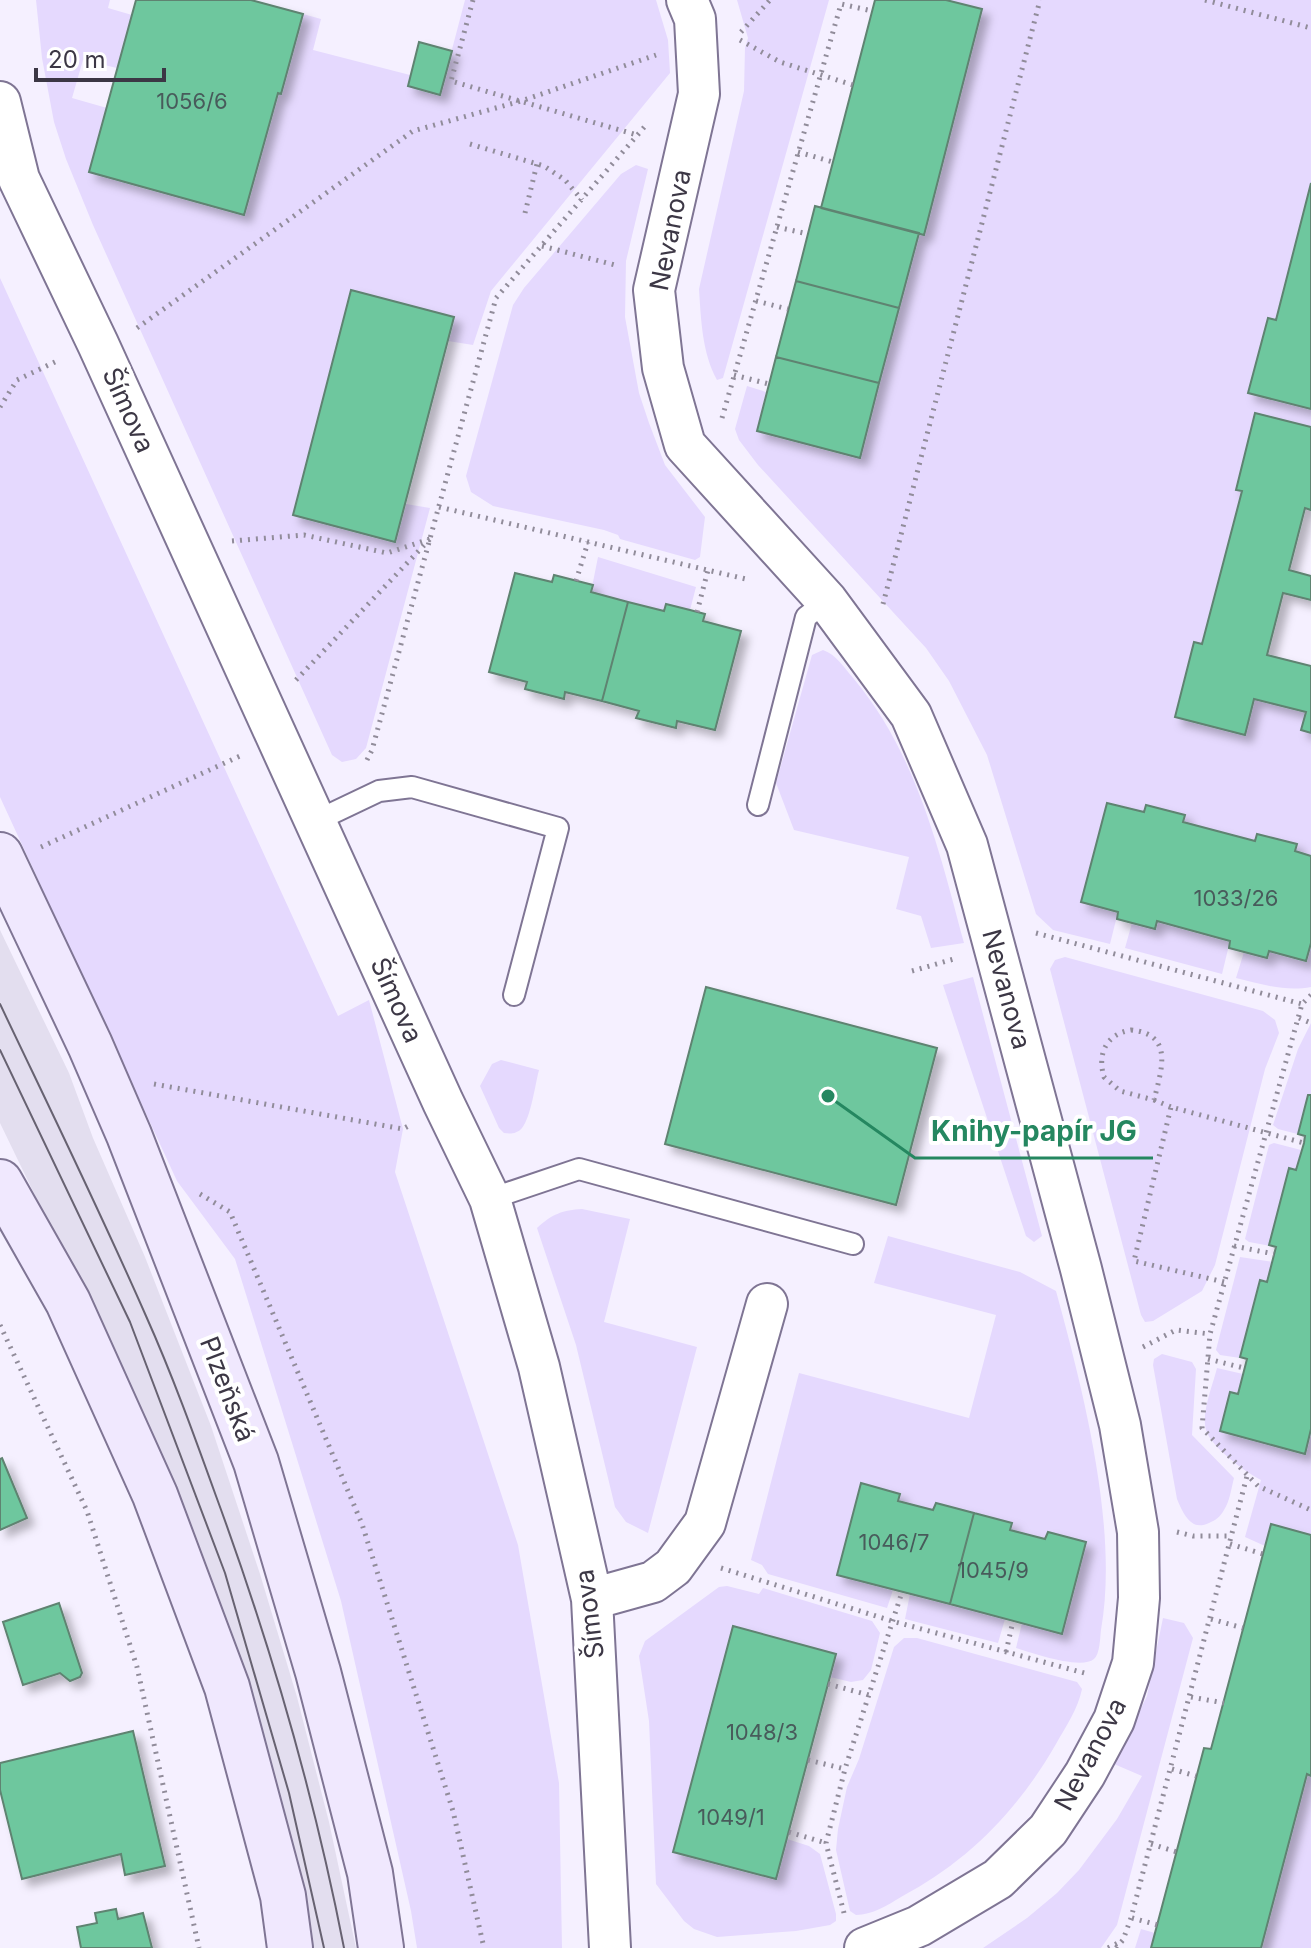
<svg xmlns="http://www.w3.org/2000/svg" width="1311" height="1948" font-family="Inter,sans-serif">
<defs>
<filter id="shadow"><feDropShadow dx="7" dy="7" stdDeviation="4" flood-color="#0004"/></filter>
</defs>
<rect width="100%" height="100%" fill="#f5f0ff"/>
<path fill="#e3deef" d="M 0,930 L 69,1073 L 93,1138 L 145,1257 L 211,1426 L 260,1574 L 297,1697 L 329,1822 L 356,1948 L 311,1948 L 120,1371 L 0,1123 Z"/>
<path fill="#e5d9fe" d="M 36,0 L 110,0 L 108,8 L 132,15 L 117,68 L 83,60 L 72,98 L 107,108 L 281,94 L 303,14 L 321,19 L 313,50 L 410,75 L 408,86 L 440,95 L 465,0 L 656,0 L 668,40 L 670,73 L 491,291 L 473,345 L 448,341 L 454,317 L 351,291 L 293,515 L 395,542 L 406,504 L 430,508 L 366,748 L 356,759 L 342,762 L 332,755 L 93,225 L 66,159 L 54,122 L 42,58 Z
M 737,0 L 829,0 L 723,378 L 717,380 C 702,353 701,319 699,289 L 744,91 L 745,48 L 748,38 Z
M 946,0 L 1311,0 L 1311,183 L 1276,320 L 1268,318 L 1249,392 L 1311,409 L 1311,427 L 1236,490 L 1242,491 L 1202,644 L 1194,642 L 1175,716 L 1254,699 L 1306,712 L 1301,730 L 1311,733 L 1311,856 L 1295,851 L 1296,844 L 1258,834 L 1255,841 L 1183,822 L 1185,815 L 1146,805 L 1144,812 L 1107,803 L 1081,901 L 1118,912 L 1110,944 L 1053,930 L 1036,914 L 987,755 L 949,681 L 926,648 L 758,465 L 739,440 L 735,429 L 747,386 L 766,392 L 757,431 L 860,458 L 919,233 L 924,234 L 982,10 Z
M 636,165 L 648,169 L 626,261 L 625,317 L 639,393 L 649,423 L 665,465 L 705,517 L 700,557 L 695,560 L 620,539 L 618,535 L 604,530 L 493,506 L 471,492 L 466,476 L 513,305 L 524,288 L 621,174 Z
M 0,278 L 338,1016 L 369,1000 L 403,1129 L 395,1172 L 518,1545 L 559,1783 L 562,1948 L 417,1948 L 411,1911 L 341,1601 L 235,1259 L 177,1181 L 0,797 Z
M 598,557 L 696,587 L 690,610 L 666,604 L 664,611 L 591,592 Z
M 823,650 C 837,655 844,668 854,679 C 917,755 939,850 964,943 L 931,948 L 921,916 L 896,909 L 909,857 L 794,830 L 776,783 L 812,655 Z
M 1157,921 L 1230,941 L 1222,974 L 1125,948 L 1132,923 L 1155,929 Z
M 1311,943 L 1311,987 C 1285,992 1261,984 1236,978 L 1244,952 L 1266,958 L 1269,951 Z
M 1065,957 L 1263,1011 L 1275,1020 L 1279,1033 L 1265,1069 L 1215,1265 L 1202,1291 L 1153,1321 L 1145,1322 L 1141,1315 L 1050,969 L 1055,960 Z
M 973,977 L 1042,1236 L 1034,1242 L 1026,1236 L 943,985 Z
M 1311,1023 L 1311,1095 L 1308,1095 L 1298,1133 L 1305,1136 L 1278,1129 L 1273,1125 L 1298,1049 Z
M 501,1060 L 539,1070 C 535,1085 531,1117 522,1128 C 517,1134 510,1134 504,1133 L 499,1128 L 480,1086 L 492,1064 Z
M 1274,1143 L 1301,1150 L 1296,1170 L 1289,1169 L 1269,1244 L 1276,1247 L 1249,1242 L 1245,1239 L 1269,1145 Z
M 582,1209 L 630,1219 L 604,1322 L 697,1347 L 648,1533 L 626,1522 L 615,1507 L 576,1345 L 537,1228 C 552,1214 563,1210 582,1209 Z
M 888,1236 L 1020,1272 L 1056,1291 C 1083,1390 1119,1529 1101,1630 C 1100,1638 1100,1654 1094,1659 C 1081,1670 1032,1653 1016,1648 L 1022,1623 L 1062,1633 L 1086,1542 L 1048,1532 L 1045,1539 L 1010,1530 L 1011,1523 L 936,1503 L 933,1510 L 898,1501 L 900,1494 L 861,1483 L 837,1575 L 893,1590 L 887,1608 L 768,1574 L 762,1565 L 751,1560 L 799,1373 L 969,1418 L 996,1315 L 874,1283 Z
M 1240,1257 L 1273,1262 L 1267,1282 L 1259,1281 L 1240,1356 L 1247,1359 L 1220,1355 L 1216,1350 Z
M 1162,1354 L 1192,1362 L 1196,1369 L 1192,1435 L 1234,1478 C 1231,1489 1230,1501 1224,1510 C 1220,1517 1216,1520 1209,1523 C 1191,1532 1183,1513 1177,1499 L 1153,1365 L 1154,1359 Z
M 1217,1368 L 1243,1374 L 1238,1394 L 1230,1393 L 1221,1431 L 1304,1453 L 1311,1429 L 1311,1535 L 1271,1525 L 1265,1546 L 1245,1537 L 1261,1480 C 1245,1472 1211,1447 1206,1430 C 1201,1412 1213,1385 1217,1368 Z
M 727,1586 L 759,1594 L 763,1588 L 872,1621 L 880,1633 L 871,1670 L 863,1680 L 851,1682 L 830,1677 L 835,1654 L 733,1627 L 674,1851 L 776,1879 L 787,1839 L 809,1846 L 820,1854 L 836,1914 L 836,1921 L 830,1925 L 796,1931 L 717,1937 L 694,1929 L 684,1921 L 656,1884 L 649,1721 L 639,1656 L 645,1641 L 719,1587 Z
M 910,1594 L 1005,1619 L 998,1643 L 905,1619 Z
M 1163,1618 L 1184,1623 L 1193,1638 L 1117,1925 L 1101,1948 L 983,1948 L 1027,1918 L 1057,1893 L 1079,1870 L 1117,1819 L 1142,1776 L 1114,1764 L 1147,1696 Z
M 904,1638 L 917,1638 L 1077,1682 L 1082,1689 C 1078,1709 1066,1726 1056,1744 C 1018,1810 969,1861 901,1897 C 888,1905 872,1915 856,1915 L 850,1911 L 836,1850 L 838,1829 L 847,1787 L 859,1759 L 894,1647 Z
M 1307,1774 L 1311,1776 L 1311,1948 L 1261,1948 Z
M 1141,1929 L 1155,1933 L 1151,1948 L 1135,1948 Z"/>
<path fill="#6ec79e" stroke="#5f8371" stroke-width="2" filter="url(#shadow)" d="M 136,0 L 251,0 L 303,14 L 281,94 L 278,93 L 244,215 L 89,172 Z
M 875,0 L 946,0 L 982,9 L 924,235 L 821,208 Z
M 419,42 L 452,51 L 440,95 L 408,86 Z
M 1311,183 L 1311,409 L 1248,393 L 1268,318 L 1276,320 Z
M 815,206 L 919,233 L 899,308 L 796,281 Z
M 796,281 L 899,308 L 879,383 L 776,357 Z
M 351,290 L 454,317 L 395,542 L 293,515 Z
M 776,357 L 879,383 L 860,458 L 757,431 Z
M 1255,413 L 1311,427 L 1311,510 L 1305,508 L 1289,570 L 1311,576 L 1311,600 L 1283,593 L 1267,655 L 1311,666 L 1311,733 L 1301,730 L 1306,712 L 1254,699 L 1245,735 L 1175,717 L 1194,642 L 1202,644 L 1242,491 L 1236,490 Z
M 515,573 L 552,582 L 554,575 L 593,585 L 591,592 L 628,602 L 602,701 L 565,692 L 564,699 L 525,689 L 527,682 L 489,672 Z
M 628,602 L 664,611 L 666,604 L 690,610 L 705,614 L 703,621 L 741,631 L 715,730 L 677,721 L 676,728 L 636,718 L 639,711 L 602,701 Z
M 1107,803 L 1144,812 L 1146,805 L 1185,815 L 1183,822 L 1255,841 L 1257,834 L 1297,844 L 1295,851 L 1311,856 L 1311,943 L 1306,961 L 1269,951 L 1267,958 L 1229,948 L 1230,941 L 1157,921 L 1155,929 L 1117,919 L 1118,912 L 1081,902 Z
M 706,987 L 937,1048 L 896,1205 L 665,1144 Z
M 1308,1095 L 1311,1095 L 1311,1429 L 1305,1454 L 1220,1431 L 1230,1392 L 1238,1394 L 1247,1359 L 1240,1357 L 1260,1280 L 1267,1282 L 1276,1247 L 1269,1245 L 1289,1168 L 1296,1170 L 1304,1143 L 1305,1136 L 1298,1134 Z
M 2,1458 L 27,1518 L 0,1530 L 0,1459 Z
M 861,1483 L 900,1494 L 898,1501 L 933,1510 L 936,1503 L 974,1513 L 950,1604 L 837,1575 Z
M 974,1513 L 1012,1523 L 1010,1530 L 1045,1539 L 1048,1532 L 1086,1542 L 1062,1634 L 950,1604 Z
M 1271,1524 L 1311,1535 L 1311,1776 L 1307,1774 L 1261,1948 L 1151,1948 L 1204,1748 L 1211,1749 Z
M 59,1603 L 82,1673 L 80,1677 L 70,1681 L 60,1673 L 23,1685 L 3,1622 Z
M 733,1626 L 836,1654 L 776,1879 L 673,1852 Z
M 133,1731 L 165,1866 L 125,1875 L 121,1854 L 22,1879 L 0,1790 L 0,1763 Z
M 116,1909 L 118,1919 L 143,1913 L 152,1948 L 81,1948 L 77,1927 L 97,1923 L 95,1913 Z"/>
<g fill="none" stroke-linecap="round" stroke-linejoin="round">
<g stroke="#7f7594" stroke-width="24">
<path id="lane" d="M 758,805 L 806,617 L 827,601
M 316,821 L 379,791 L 412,787 L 558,828 L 514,995
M 490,1199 L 579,1169 L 853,1244"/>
</g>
<g stroke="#7f7594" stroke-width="44">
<path id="street" d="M 687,0 L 695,19 L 699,94 L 654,290 L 663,368 L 685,445 L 827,601 L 911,715 L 967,845 L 1081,1269 L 1120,1425 L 1138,1532 L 1139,1598 L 1133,1663 L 1114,1720 L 1085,1774 L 1048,1830 L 998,1879 L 919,1926 L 865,1948
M 0,102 L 19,179 L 98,344 L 443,1102 L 490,1199 L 539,1367 L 592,1599 L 610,1948
M 592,1599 L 653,1582 L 673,1567 L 705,1523 L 767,1304"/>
</g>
<g stroke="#7f7594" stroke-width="48">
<path id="secondary" d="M 0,855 L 90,1045 L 129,1135 L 256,1462 L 318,1672 L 370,1873 L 381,1948
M 0,1182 L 68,1302 L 155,1495 L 227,1687 L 283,1896 L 290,1948"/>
</g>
<path stroke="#918c9a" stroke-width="5" stroke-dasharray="2 6" stroke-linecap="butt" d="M 473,0 L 451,81 L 637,135
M 1205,0 L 1311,28
M 741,32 L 770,0
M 740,40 L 780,62 L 853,85
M 470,144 L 544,166 L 565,180 L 582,200
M 798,152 L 833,162
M 525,213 L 537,164
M 777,227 L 808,234
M 542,246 L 619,266
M 756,301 L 788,309
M 137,328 L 413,131 L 521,101 L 656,55
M 734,375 L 769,384
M 0,407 L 17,380 L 59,360
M 722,418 L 841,4 L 872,11
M 439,507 L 750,580
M 232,541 L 304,535 L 387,553 L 430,539
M 576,581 L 588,542
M 883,604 L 1040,0
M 697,612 L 708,570
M 296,680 L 430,539
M 367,760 L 372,750 L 496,298 L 647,124
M 41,847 L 240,756
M 1036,933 L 1302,1004
M 912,971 L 954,959
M 1311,995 L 1302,1004 L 1210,1334 L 1202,1428 L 1258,1486 L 1311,1510
M 1299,1018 L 1311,1023
M 1131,1030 C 1175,1034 1161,1071 1154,1100 L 1120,1091 L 1104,1077 C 1097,1054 1106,1034 1131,1030 Z
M 154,1084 L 403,1129 L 410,1125
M 1154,1100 L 1171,1107
M 200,1194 L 230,1212 L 362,1524 L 453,1811 L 484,1948
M 1234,1246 L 1274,1254
M 1224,1282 L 1134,1261 L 1171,1107 L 1304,1143
M 0,1325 L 87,1511 L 137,1667 L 199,1948
M 1143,1347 L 1176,1330 L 1210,1334
M 1208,1359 L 1244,1368
M 1177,1532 L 1193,1536 L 1232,1536
M 1230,1544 L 1263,1554
M 721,1568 L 892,1621 L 1088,1674
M 1211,1619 L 1243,1628
M 1006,1652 L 1013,1621
M 828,1684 L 869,1695
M 1191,1697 L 1224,1703
M 808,1760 L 845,1769
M 1172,1769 L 1196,1776
M 789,1832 L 826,1843
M 1151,1844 L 1177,1852
M 844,1913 L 826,1843 L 845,1769 L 902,1592
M 1132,1918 L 1158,1925
M 1108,1948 L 1118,1943
M 1116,1948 L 1123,1940 L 1131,1918 L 1247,1476"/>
<use href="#lane" stroke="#fff" stroke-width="20"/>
<use href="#street" stroke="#fff" stroke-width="40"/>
<use href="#secondary" stroke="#f0e8fe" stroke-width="44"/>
<path stroke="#676271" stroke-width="2" d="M 0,1004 C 49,1107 100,1211 146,1316 C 172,1374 194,1435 216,1496 C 270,1643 314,1794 344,1948
M 0,1050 L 130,1322 L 225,1573 L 289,1793 L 324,1948"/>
</g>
<g text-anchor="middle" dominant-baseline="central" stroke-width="8" stroke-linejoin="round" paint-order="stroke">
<g font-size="22" fill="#485b5b">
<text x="192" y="101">1056/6</text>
<text x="1236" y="898">1033/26</text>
<text x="894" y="1542">1046/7</text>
<text x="993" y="1570">1045/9</text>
<text x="762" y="1732">1048/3</text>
<text x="731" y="1817">1049/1</text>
</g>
<g font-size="26" fill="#3c3745" stroke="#fff">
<text transform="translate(670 230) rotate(-79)">Nevanova</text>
<text transform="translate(129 410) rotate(66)">Šímova</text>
<text transform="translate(1007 989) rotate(75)">Nevanova</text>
<text transform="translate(397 1000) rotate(66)">Šímova</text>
<text transform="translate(228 1389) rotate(69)">Plzeňská</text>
<text transform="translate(589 1614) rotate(-97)">Šímova</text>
<text transform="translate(1090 1754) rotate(-62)">Nevanova</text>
</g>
</g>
<path fill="none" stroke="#258760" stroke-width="3" d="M828 1096L915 1158H1153"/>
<circle fill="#258760" stroke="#fff" stroke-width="3" cx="828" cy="1096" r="8"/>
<g font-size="28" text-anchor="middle" font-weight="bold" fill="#258760" stroke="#fff" stroke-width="8" stroke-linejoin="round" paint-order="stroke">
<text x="1034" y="1141">Knihy-papír JG</text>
</g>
<path d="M36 68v12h128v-12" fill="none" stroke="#3c3745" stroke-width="4"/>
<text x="48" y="68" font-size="24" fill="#3c3745" stroke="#ffffff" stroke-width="6" paint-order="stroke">20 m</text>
</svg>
